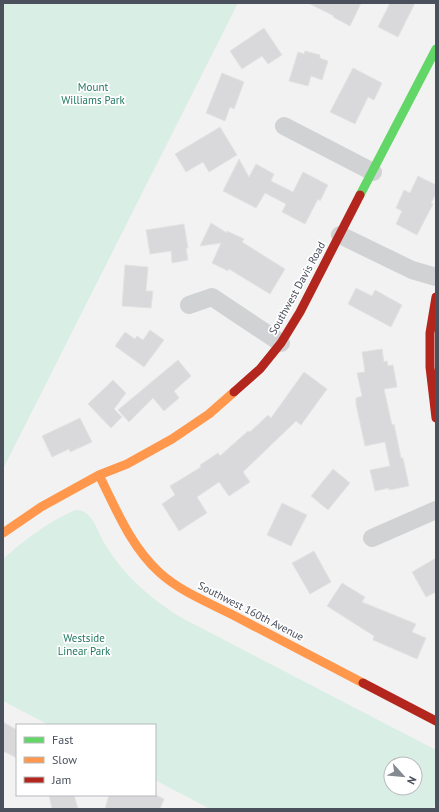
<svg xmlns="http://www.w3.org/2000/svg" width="439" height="812" font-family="'PT Sans',sans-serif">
<rect width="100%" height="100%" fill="#f2f2f2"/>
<path fill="#d9eee5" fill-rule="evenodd" d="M 3,3 L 238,3 L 3,469 Z
M 75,510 C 93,509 97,532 105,544 C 124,576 151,599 182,618 L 436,750 L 436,803 L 433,809 L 210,809 L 155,780 L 155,725 L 49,725 L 3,701 L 3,559 C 24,540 48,522 75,510 ZM 391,764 L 415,764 L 415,788 L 391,788 Z"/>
<path fill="#d9d9db" stroke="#e3e3e4" d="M 308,3 L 361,3 L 350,26 L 333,17 L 334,16 Z
M 390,3 L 415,3 L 398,37 L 378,27 Z
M 264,28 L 282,55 L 268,64 L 262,56 L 242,69 L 230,51 Z
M 305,51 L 320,55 L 320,58 L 328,61 L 322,80 L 311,76 L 308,86 L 289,81 L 298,52 L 304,54 Z
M 353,68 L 382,83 L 374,100 L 368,97 L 355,124 L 330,112 Z
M 222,73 L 244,82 L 234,109 L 230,107 L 225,121 L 206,113 Z
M 220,127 L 237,155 L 209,172 L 203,162 L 186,172 L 175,154 Z
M 239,159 L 249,177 L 256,164 L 274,174 L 271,181 L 293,192 L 303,172 L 328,185 L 320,201 L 318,199 L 305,224 L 282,212 L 286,204 L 265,193 L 256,208 L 223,191 Z
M 418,176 L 436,185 L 436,194 L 431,203 L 433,204 L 417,235 L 396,224 L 402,211 L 396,208 L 404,190 L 410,193 Z
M 211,223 L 227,233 L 227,231 L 244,239 L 242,242 L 285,269 L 270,294 L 229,269 L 228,271 L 212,263 L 221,243 L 200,246 Z
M 184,224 L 188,248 L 186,248 L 188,260 L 172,263 L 171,251 L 150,254 L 146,230 Z
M 125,265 L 148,267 L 146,291 L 153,291 L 151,308 L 122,306 Z
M 356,288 L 372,296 L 375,290 L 402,305 L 391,327 L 348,304 Z
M 150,330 L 164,340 L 144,367 L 115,346 L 125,332 L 135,339 L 137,336 L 143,340 Z
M 382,349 L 384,362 L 387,361 L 388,366 L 393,365 L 397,387 L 384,389 L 392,425 L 394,424 L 401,458 L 403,458 L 409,486 L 389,490 L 389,488 L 375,491 L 370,470 L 390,466 L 385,442 L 365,446 L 356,404 L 356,398 L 362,396 L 357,373 L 365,372 L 362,352 Z
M 178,360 L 191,376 L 174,391 L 179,398 L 164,411 L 153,398 L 129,422 L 118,410 Z
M 304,372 L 327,389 L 301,425 L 296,421 L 243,472 L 250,482 L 229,496 L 219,482 L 197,497 L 207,513 L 179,531 L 162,504 L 175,495 L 170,486 L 201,467 L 200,465 L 218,453 L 220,456 L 248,431 L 250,432 L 268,415 L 271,418 Z
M 113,380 L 126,393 L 114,409 L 122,417 L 111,428 L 88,404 Z
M 80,418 L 92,442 L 70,452 L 69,449 L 52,457 L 42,436 Z
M 333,469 L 350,483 L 328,510 L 311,496 Z
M 282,503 L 307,515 L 291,546 L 267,535 Z
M 314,551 L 331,582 L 310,594 L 292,563 Z
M 436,558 L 436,592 L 426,597 L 412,572 Z
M 342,583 L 365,597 L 362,602 L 416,624 L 412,632 L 426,638 L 417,659 L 373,640 L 374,636 L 327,606 Z
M 3,722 L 17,730 L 17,758 L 3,751 Z
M 49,795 L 74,795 L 78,809 L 52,809 Z
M 109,795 L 156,795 L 164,799 L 160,809 L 105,809 Z"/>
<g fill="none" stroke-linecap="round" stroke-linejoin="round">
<path stroke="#d1d2d4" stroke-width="18" d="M 284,126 L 373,172
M 340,235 L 412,270 L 436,277
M 189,305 L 212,297 L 281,343
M 372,538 L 436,510"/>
<path stroke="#63d668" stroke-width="9" d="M 360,195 L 436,49"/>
<path stroke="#ff974d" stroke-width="9" d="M 99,475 C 116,509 131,547 160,573 C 180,591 207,602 231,614 C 275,637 319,660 363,683
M 3,533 L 41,507 L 99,475 L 127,464 L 172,439 L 209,414 L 234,392"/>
<path stroke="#b3261e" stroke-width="9" d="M 436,297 L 430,333 L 430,367 L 436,418
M 234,392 L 260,369 L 281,343 L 300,312 L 360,195
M 363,683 L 436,721"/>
</g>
<g text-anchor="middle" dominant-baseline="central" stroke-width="3.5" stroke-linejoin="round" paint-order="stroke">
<g font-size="11" fill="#21775e" stroke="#fff">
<text x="93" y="87">Mount<tspan x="93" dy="13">Williams Park</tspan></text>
<text x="84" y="638">Westside<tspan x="84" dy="13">Linear Park</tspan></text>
</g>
<g font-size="11" fill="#4a505c" stroke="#fff">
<text transform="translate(297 288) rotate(-61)">Southwest Davis Road</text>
<text transform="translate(251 611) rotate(27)">Southwest 160th Avenue</text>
</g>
</g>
<rect width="439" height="812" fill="none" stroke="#4a505c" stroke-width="8"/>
<rect x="16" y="724" width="140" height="72" fill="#ffffff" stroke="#b7b9be"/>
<rect x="24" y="737" width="20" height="6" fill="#63d668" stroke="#b7b9be"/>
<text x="52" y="744" font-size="12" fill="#4a505c">Fast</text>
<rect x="24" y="757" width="20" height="6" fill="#ff974d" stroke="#b7b9be"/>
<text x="52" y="764" font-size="12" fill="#4a505c">Slow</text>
<rect x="24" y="777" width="20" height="6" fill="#b3261e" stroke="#b7b9be"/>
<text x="52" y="784" font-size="12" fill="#4a505c">Jam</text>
<g transform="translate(403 776) rotate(117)"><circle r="19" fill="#ffffff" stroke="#b7b9be"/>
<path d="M0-3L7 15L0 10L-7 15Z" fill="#858990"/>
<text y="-6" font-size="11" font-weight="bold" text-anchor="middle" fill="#4a505c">N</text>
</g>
</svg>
